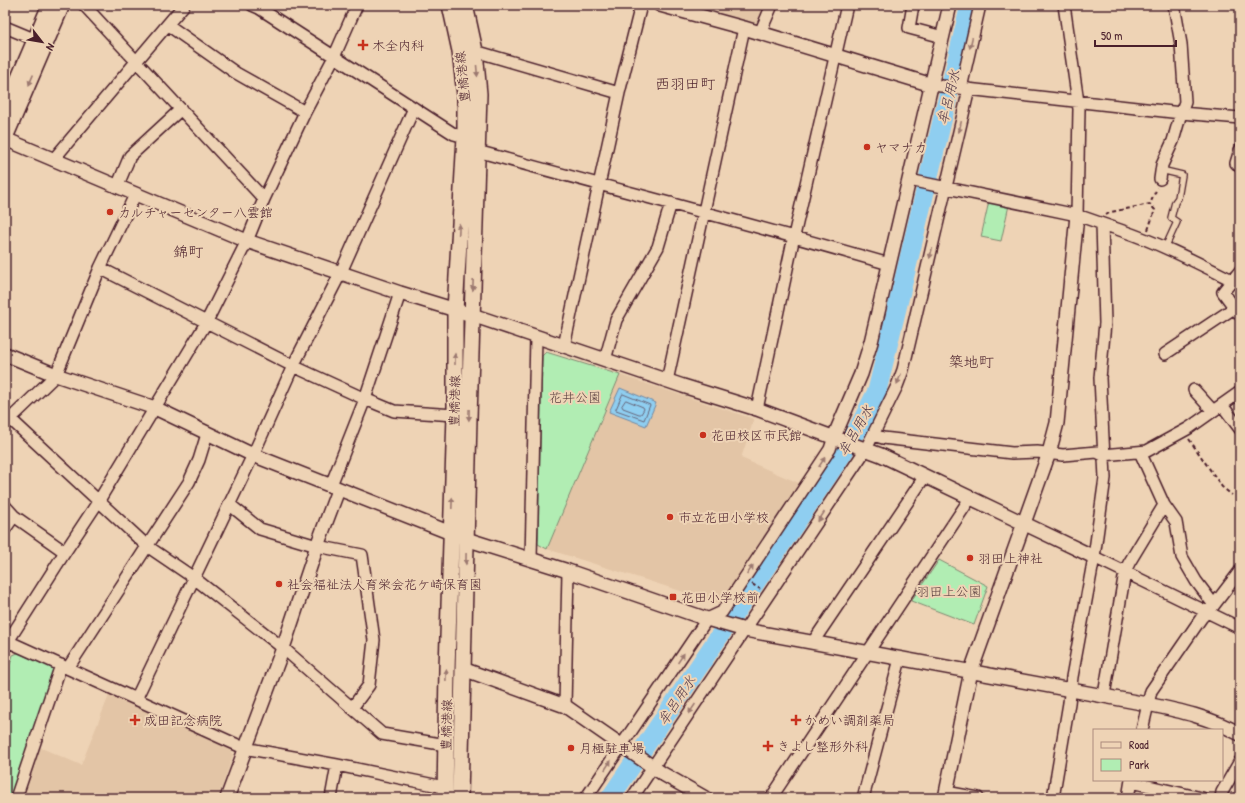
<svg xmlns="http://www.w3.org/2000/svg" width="1245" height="803" font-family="'Patrick Hand','Klee One',sans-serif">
<rect width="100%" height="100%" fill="#eed3b5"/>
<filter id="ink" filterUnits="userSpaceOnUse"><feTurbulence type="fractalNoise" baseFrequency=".025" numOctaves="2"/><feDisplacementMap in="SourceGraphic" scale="8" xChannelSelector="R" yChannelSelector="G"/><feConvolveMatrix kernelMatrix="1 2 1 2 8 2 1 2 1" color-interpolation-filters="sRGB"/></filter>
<g filter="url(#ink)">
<path fill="#e3c5a6" d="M 693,5 L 769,5 L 760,25 Z
M 620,375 L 754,419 L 741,458 L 801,484 L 722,604 L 547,549 Z
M 110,693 L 230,747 L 233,755 L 218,798 L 20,798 L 39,747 L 81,765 Z"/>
<path fill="#b1edb3" stroke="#7e866f" d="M 989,201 L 1009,205 L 1001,241 L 981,237 Z
M 546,352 L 620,375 L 547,549 L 538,544 L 542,356 Z
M 939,560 L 988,586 L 974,625 L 911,601 Z
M 18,653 L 53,668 L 55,674 L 10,798 L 5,798 L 5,679 L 13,655 Z"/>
<path fill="#8fcef0" stroke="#7388a1" d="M 620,388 L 656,403 L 646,426 L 609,412 Z"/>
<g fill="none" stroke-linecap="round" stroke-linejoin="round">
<path stroke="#66657a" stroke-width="1" d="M 623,394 L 650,405 L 644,420 L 616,410 Z
M 626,400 L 643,407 L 644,409 L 641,414 L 639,414 L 623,408 L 622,406 Z"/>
<path stroke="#8fcef0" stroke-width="19" d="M 610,798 L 841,456 L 861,423 L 877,391 L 970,5"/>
<g stroke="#4a1f2b" stroke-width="8">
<path id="service" d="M 1161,170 L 1182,175 L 1178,198 L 1175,202 L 1171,218 L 1177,222 L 1165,248"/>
</g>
<g stroke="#4a1f2b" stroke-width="14">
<path id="minor" d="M 84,5 L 264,199
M 252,5 L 259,8 L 454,134 L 465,137
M 913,5 L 909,28 L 943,37
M 1064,5 L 1079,109 L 1077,215
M 168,25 L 236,73 L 305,112
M 5,27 L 41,42
M 760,33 L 772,5
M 475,51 L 619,93
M 932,85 L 1181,113 L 1240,118
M 961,88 L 980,5
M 1240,150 L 1236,163 L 1240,167
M 477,151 C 614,189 752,224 889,264
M 53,160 L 184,5
M 1160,179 L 1162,165 L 1173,141 L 1181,113 L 1185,102 L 1181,44 L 1174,5
M 909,180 L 1077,215 C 1091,220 1106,225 1120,230 C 1159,243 1196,262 1232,280
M 117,187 L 130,156 L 181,109
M 100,268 L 293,366 L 365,399 L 394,411 L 455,415
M 1240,271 L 1223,292 L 1240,315
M 564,346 L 619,93 L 641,5
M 1165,354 L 1234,308
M 605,360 L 616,320 L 658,247 L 671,203
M 667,381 L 744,28
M 1194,390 L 1213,411
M 1222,405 L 1240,429
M 757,409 L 794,236 L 847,5
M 5,414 L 147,546 L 194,578 L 283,648 L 382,734 L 446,745
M 5,424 L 56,375 L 100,268 L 135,195
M 873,435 L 883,438 L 1012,453 L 1037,452 L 1063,455 L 1097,452 L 1103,455 L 1147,451 L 1189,428 L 1240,392
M 1140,452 L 1164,505 L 1176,522 L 1182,557 L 1196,581 L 1214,605
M 331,485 L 365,399 L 400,293
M 229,504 L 260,529 L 317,546 L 362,555 L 374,640 L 369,685 L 352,708
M 5,506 L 14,516 L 65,552
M 5,529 L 14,516
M 1094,557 L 1240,628
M 531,559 L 536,337
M 5,640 L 244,748 L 337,765 L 444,787
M 813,642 L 925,476
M 5,646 L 65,552 L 98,502 L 206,323 L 247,241 L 264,199 L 305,112 L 334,57 L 357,5
M 68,668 L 189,482 L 199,460 L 207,434
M 1104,695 L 1125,572 L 1129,563 L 1164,505
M 136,699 L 253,455 L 293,366 L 341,272 L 414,108
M 565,706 L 568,571
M 1142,730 L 1151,691 L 1202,617 L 1214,605 L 1240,571
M 1131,782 L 1202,798
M 946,792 L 978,798
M 16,798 L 61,665
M 331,798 L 337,765
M 586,798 L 707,619 L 722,612 L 830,449 L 834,437
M 632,798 L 866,449 L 897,386 L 903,370 L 969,89
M 771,798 L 971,497
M 863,798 L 900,659
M 1053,798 L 1069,703 L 1072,677 L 1094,557 L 1105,478 L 1100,378 L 1105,323 L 1102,224
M 1128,798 L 1131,780
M 1221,798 L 1222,792 L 1240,761"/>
</g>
<g stroke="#4a1f2b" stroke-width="16">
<path id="tertiary" d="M 660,5 L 744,28 L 932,85
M 5,108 L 49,5
M 5,139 L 247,241 L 400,293 L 472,315 L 683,386 L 757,409 L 881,455 L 1094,557
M 5,140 L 63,5
M 5,354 L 56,375 L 155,408 L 253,455 L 466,539 L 568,571 L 707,619 L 745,630 L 1147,704 C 1181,711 1209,717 1240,734
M 834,437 L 861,374 L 871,342 L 950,5
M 463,669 L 565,706 L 663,774 L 705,798
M 227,798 L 283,648 L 317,546 L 338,490
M 945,798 L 971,671 L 1049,453 L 1057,423 L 1077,215"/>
</g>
<g stroke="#4a1f2b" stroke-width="18">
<path id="secondary" d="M 445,798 L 447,669 L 455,415 L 455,311 L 465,137 L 465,95 L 460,51 L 450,5
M 460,798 L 469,418 L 479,94 L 475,51 L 465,5"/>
</g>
<path stroke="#4a1f2b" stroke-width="2" stroke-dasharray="4 3" stroke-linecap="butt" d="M 1106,215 L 1111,212 L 1150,204 L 1157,188
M 1148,230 L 1155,210 L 1150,204
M 1189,439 L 1222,487 L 1232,495
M 752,584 L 760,589"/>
<use href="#service" stroke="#eed3b5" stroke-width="5.5"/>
<use href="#minor" stroke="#eed3b5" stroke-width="11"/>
<use href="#tertiary" stroke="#eed3b5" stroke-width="13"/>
<use href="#secondary" stroke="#eed3b5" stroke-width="15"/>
</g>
<defs><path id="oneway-solid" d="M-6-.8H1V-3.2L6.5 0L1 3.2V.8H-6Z"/></defs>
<g fill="#9c7970">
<use href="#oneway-solid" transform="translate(971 43) rotate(103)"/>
<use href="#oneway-solid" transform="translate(477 71) rotate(85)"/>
<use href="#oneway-solid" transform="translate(31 80) rotate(113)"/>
<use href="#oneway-solid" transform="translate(960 127) rotate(103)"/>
<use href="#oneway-solid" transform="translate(459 229) rotate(-87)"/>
<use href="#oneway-solid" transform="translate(931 253) rotate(104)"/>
<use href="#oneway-solid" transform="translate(473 285) rotate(92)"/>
<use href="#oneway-solid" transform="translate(455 359) rotate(-90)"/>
<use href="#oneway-solid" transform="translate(899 379) rotate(112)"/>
<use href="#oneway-solid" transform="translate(469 415) rotate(91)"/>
<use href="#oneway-solid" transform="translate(822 462) rotate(-57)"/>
<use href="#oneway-solid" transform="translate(452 503) rotate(-88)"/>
<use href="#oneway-solid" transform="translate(821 517) rotate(124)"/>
<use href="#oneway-solid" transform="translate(466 559) rotate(91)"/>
<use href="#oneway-solid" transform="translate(750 570) rotate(-56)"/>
<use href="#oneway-solid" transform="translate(681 658) rotate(-56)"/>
<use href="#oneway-solid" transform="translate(446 675) rotate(-89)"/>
<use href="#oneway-solid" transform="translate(692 709) rotate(124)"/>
<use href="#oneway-solid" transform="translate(608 765) rotate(-57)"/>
</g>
</g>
<g fill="#c8321e" stroke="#eed3b5" stroke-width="1.5">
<path d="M361 39h4v4h4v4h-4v4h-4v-4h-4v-4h4z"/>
<circle cx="867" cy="147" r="4"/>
<circle cx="110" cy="212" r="4"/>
<circle cx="703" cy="435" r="4"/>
<circle cx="670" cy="517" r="4"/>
<circle cx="970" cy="558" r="4"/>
<circle cx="279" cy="584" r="4"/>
<rect x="669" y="593" width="8" height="8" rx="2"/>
<path d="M133 714h4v4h4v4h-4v4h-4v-4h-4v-4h4z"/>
<path d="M794 714h4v4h4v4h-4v4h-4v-4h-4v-4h4z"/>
<path d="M766 740h4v4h4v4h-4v4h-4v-4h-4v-4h4z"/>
<circle cx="571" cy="748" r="4"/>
</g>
<g text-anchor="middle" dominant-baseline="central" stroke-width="4" stroke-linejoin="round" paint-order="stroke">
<g font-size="13" fill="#4a1f2b" stroke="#eed3b5" text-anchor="start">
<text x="372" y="45">木全内科</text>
<text x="875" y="147">ヤマナカ</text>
<text x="118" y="212">カルチャーセンター八雲館</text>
<text x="711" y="435">花田校区市民館</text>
<text x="678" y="517">市立花田小学校</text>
<text x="978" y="558">羽田上神社</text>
<text x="287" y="584">社会福祉法人育栄会花ケ崎保育園</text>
<text x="681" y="597">花田小学校前</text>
<text x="144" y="720">成田記念病院</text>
<text x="804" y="720">かめい調剤薬局</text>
<text x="777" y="746">きよし整形外科</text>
<text x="579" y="748">月極駐車場</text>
</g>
<g font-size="13" fill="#4a1f2b" stroke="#eed3b5">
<text transform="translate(462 77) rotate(-96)">豊橋港線</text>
<text transform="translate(454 401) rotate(-89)">豊橋港線</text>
<text transform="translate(446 725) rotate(-89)">豊橋港線</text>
</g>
<g font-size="13" fill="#593e3f" stroke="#eed3b5">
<text x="575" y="397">花井公園</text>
<text x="949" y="591">羽田上公園</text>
</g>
<g font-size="14" font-style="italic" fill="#543949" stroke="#eed3b5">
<text transform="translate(948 97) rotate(-76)">牟呂用水</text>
<text transform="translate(855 430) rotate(-60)">牟呂用水</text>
<text transform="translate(676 700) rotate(-56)">牟呂用水</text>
</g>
<g font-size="15" fill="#4a1f2b" stroke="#eed3b5">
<text x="685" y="83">西羽田町</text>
<text x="188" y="251">錦町</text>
<text x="971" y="361">築地町</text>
</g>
</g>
<rect width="1245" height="803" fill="none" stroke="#eed3b5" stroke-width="20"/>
<rect x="10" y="10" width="1225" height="783" fill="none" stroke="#4a1f2b" stroke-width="1.5" filter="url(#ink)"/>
<rect x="1093" y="729" width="130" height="52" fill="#eed3b5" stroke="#ac8b7e"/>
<rect x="1101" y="742" width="20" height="6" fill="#eed3b5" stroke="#ac8b7e"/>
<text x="1129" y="749" font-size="12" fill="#4a1f2b">Road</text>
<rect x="1101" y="759" width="20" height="12" fill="#b1edb3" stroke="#ac8b7e"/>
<text x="1129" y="769" font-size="12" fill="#4a1f2b">Park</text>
<g transform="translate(42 42) rotate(121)" stroke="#eed3b5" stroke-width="3" paint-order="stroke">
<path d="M0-3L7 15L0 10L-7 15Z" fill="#4a1f2b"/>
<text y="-6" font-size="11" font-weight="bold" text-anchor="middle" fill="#4a1f2b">N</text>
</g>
<path d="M1095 40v6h81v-6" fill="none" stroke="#4a1f2b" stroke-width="2"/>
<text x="1101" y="40" font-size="12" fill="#4a1f2b" stroke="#eed3b5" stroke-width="3" paint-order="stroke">50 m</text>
</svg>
